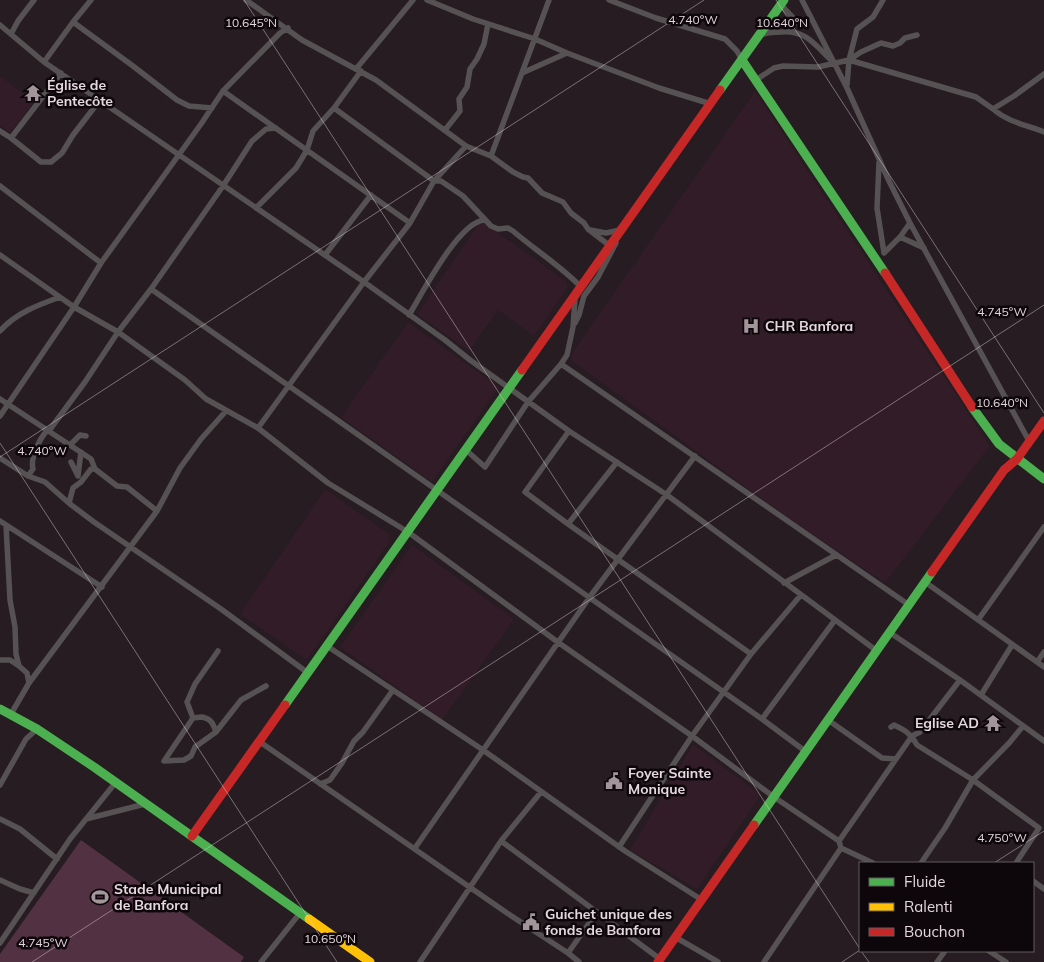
<svg xmlns="http://www.w3.org/2000/svg" width="1044" height="962" font-family="Mulish,sans-serif">
<rect width="100%" height="100%" fill="#261c21"/>
<path fill="#311c27" d="M 0,76 L 34,102 L 10,133 L 0,126 Z
M 755,91 L 990,446 L 885,583 L 783,514 L 572,361 L 572,353 Z
M 484,223 L 567,282 L 568,287 L 534,336 L 498,310 L 469,351 L 417,314 L 478,225 Z
M 408,322 L 499,387 L 432,482 L 341,417 Z
M 325,489 L 389,534 L 390,541 L 307,660 L 240,614 Z
M 412,545 L 514,619 L 442,720 L 340,647 Z
M 693,744 L 761,795 L 697,889 L 630,850 Z"/>
<path fill="#513142" d="M 81,840 L 244,957 L 241,962 L 0,962 L 0,954 Z"/>
<g fill="none" stroke-linecap="round" stroke-linejoin="round">
<path stroke="#565253" stroke-width="5.5" d="M 246,0 L 302,40 L 376,80 L 466,146 L 491,156 L 513,172 L 523,177 L 528,178 L 542,193 L 563,202 L 571,213 L 584,223 L 588,229 L 610,246
M 427,0 L 473,19 L 535,39 L 567,53 L 659,88 L 711,104
M 609,0 L 656,18 L 725,39 L 737,51 L 742,60
M 802,0 L 847,88 L 889,181 L 910,223 L 1029,441
M 781,5 L 796,21 L 790,31
M 73,22 L 91,0
M 0,25 L 44,62 L 364,282 L 445,340 L 470,360 L 569,431 L 667,495 L 877,651
M 11,34 L 18,21 L 34,0
M 761,35 C 768,32 774,32 781,32 C 806,30 814,44 831,60
M 849,60 L 976,97 L 993,109 L 1014,96 L 1044,74
M 44,62 L 73,22 L 133,66 L 177,100 L 189,106 L 212,108
M 356,69 L 413,0
M 522,73 L 567,53
M 756,80 L 774,68 L 783,66 L 818,67 L 849,60 L 861,52 L 881,43 L 893,46 L 900,43 L 905,38 L 917,35
M 847,85 L 849,60 L 857,29 L 873,17 L 883,0
M 223,91 L 410,223
M 334,108 L 434,181 L 441,181 L 463,196 L 491,226 L 498,229 L 508,228 L 513,231 C 535,250 561,266 581,287 L 575,299 L 573,327 L 567,355 L 561,364 L 528,402 L 485,467 L 466,450
M 993,109 C 1008,122 1026,125 1044,132
M 445,130 L 460,111 L 459,99 L 467,87 L 470,69 L 477,59 L 484,44 L 488,24
M 0,131 L 11,138 L 61,73
M 11,138 L 41,162 L 51,162 L 62,153 L 73,135 L 100,100
M 491,156 L 549,0
M 879,163 L 877,208 L 884,253 L 900,237 L 924,248
M 0,186 L 101,263
M 256,208 L 296,168 L 307,150 L 313,131 L 334,108 L 361,71
M 590,230 L 606,233 L 620,230
M 900,237 L 910,223
M 0,255 L 74,307 L 118,332 L 185,380 L 206,399 L 258,428 L 328,483 L 408,532 L 559,643 L 692,736 L 774,797 L 839,841 L 841,848 L 873,863
M 325,255 L 371,195
M 151,289 L 762,719 L 805,751
M 409,315 C 423,292 458,223 484,220
M 575,323 L 579,315 L 584,296 L 598,277 L 616,243
M 0,331 C 16,313 38,305 60,297
M 561,364 L 909,605
M 0,399 L 91,459 L 95,469 L 117,486 L 127,487 L 157,511
M 0,416 L 74,307 L 101,263 L 201,124 L 223,91 L 280,33 L 288,28
M 258,428 L 364,282 L 410,223 L 434,181 L 466,146
M 569,431 L 525,492 L 568,524 L 617,462
M 70,445 L 80,435 L 86,436
M 0,458 L 28,476 L 45,482 L 70,504 L 94,522 L 221,609 L 308,673
M 71,462 L 78,476
M 28,476 L 33,469 C 30,458 41,433 51,428 L 85,382 L 118,332 L 151,289 L 223,186 L 252,141 L 266,129 L 276,128
M 78,476 L 81,452
M 69,503 L 73,488 L 81,482 L 91,469 L 95,469
M 0,521 L 102,587
M 568,524 L 751,654
M 6,525 L 10,600 L 15,627 L 16,654 L 19,666 L 27,673 L 29,683
M 925,582 L 1044,667
M 784,583 L 836,555
M 978,620 L 1044,527
M 889,632 L 960,680 L 1044,741
M 327,646 L 483,750 L 625,851 L 702,900
M 0,660 L 10,660 L 19,666
M 1037,662 L 1044,652
M 981,695 L 1012,645
M 11,714 L 29,683 L 157,511 L 180,468 L 201,439 L 226,411
M 202,717 C 211,719 213,723 216,732 L 195,747 L 191,756 L 184,760 L 164,761 L 193,718 Z
M 193,718 L 187,702 L 195,684 L 218,651
M 762,719 L 835,620
M 828,720 L 882,758 L 896,759
M 891,727 L 894,725 C 905,730 911,734 917,745 L 973,780 L 1039,828 L 1016,863
M 216,732 L 241,700 L 266,686
M 260,742 L 507,913 L 568,953 L 579,962
M 320,784 L 330,780 L 342,763 L 354,741 L 363,732 L 393,690
M 0,785 L 26,739 L 37,729
M 0,819 L 20,829 L 57,859
M 86,819 L 145,804
M 501,841 L 660,959
M 839,841 L 912,736 L 920,732 L 960,680
M 619,847 L 692,736 L 751,654 L 800,596
M 415,848 L 589,598 L 695,456
M 921,863 L 945,828 L 973,780 L 1010,742 L 1023,726
M 0,880 L 20,889 L 34,893
M 1033,881 L 1044,889
M 675,937 L 718,962
M 0,943 L 70,839 L 116,782
M 989,951 L 1006,962
M 568,953 L 597,912
M 261,962 L 300,913
M 420,962 L 501,841 L 541,792
M 764,962 L 841,848
M 937,962 L 945,951"/>
<path stroke="#4caf50" stroke-width="9" d="M 742,60 L 885,273
M 720,90 L 784,0
M 972,407 L 999,444 L 1044,479
M 285,705 L 522,370
M 0,709 L 37,729 L 94,767 L 309,919
M 754,825 L 932,572"/>
<path stroke="#ffc107" stroke-width="9" d="M 309,919 L 370,962"/>
<path stroke="#c62828" stroke-width="9" d="M 885,273 L 972,407
M 522,370 L 720,90
M 932,572 L 1004,470 L 1017,459 L 1044,421
M 192,836 L 285,705
M 658,962 L 754,825"/>
</g>
<path fill="none" stroke="#e4d7dd" stroke-width="1" stroke-opacity="0.45" d="M 244,0 L 860,949M 776,0 L 1044,413M 0,443 L 337,962M 0,457 L 704,0M 994,863 L 1044,831M 861,951 L 869,962M 32,962 L 1044,305M 842,962 L 860,950"/>
<defs>
<g id="temple-bare" transform="scale(1.35)"><path d="M0-6L5-2H3V0L6.5 2.5H4V6H1.5V3h-3V6H-4V2.5H-6.5L-3 0V-2H-5Z" fill="#a2969b" stroke="#0d060a" stroke-width="2.5" paint-order="stroke"/></g>
<g id="hospital-bare" transform="scale(1.35)"><path d="M-5-5h3v3.5h4V-5h3V5h-3V1.5h-4V5h-3Z" fill="#a2969b" stroke="#0d060a" stroke-width="2.5" paint-order="stroke"/></g>
<g id="civic-bare" transform="scale(1.35)"><path d="M-.6-6.5H3V-4.5H.6V-3L4-1V1h2V6H-6V1h2V-1L-.6-3ZM-1.2 2.5V6h2.4V2.5Z" fill="#a2969b" stroke="#0d060a" stroke-width="2.5" paint-order="stroke"/></g>
<g id="stadium-bare" transform="scale(1.35)"><path d="M0-5a6.5 5 0 1 0 0 10a6.5 5 0 1 0 0-10ZM-3.5-1.8h7v3.6h-7Z" fill="#a2969b" stroke="#0d060a" stroke-width="2.5" paint-order="stroke"/></g>
</defs>
<g fill-rule="evenodd">
<use href="#temple-bare" x="33" y="93"/>
<use href="#hospital-bare" x="751" y="326"/>
<use href="#temple-bare" x="993" y="723"/>
<use href="#civic-bare" x="614" y="781"/>
<use href="#stadium-bare" x="100" y="897"/>
<use href="#civic-bare" x="531" y="922"/>
</g>
<g text-anchor="middle" dominant-baseline="central" stroke-width="5" stroke-linejoin="round" paint-order="stroke">
<g font-size="14" font-weight="bold" fill="#e4d7dd" stroke="#0d060a" text-anchor="start">
<text x="47" y="85">Église de<tspan x="47" dy="16">Pentecôte</tspan></text>
<text x="765" y="326">CHR Banfora</text>
<text x="979" y="723" text-anchor="end">Eglise AD</text>
<text x="628" y="773">Foyer Sainte<tspan x="628" dy="16">Monique</tspan></text>
<text x="114" y="889">Stade Municipal<tspan x="114" dy="16">de Banfora</tspan></text>
<text x="545" y="914">Guichet unique des<tspan x="545" dy="16">fonds de Banfora</tspan></text>
</g>
</g>
<g font-size="12" text-anchor="middle" fill="#e4d7dd" stroke="#0d060a" stroke-width="5" stroke-linejoin="round" paint-order="stroke">
<text x="693" y="24">4.740°W</text>
<text x="251" y="27">10.645°N</text>
<text x="782" y="27">10.640°N</text>
<text x="1002" y="316">4.745°W</text>
<text x="1002" y="407">10.640°N</text>
<text x="42" y="455">4.740°W</text>
<text x="1002" y="842">4.750°W</text>
<text x="330" y="943">10.650°N</text>
<text x="43" y="947">4.745°W</text>
</g>
<rect x="859" y="862" width="175" height="90" fill="#0d060a" stroke="#635a5e"/>
<rect x="869" y="878" width="25" height="8" fill="#4caf50" stroke="#635a5e"/>
<text x="904" y="887" font-size="15" fill="#e4d7dd">Fluide</text>
<rect x="869" y="903" width="25" height="8" fill="#ffc107" stroke="#635a5e"/>
<text x="904" y="912" font-size="15" fill="#e4d7dd">Ralenti</text>
<rect x="869" y="928" width="25" height="8" fill="#c62828" stroke="#635a5e"/>
<text x="904" y="937" font-size="15" fill="#e4d7dd">Bouchon</text>
</svg>
